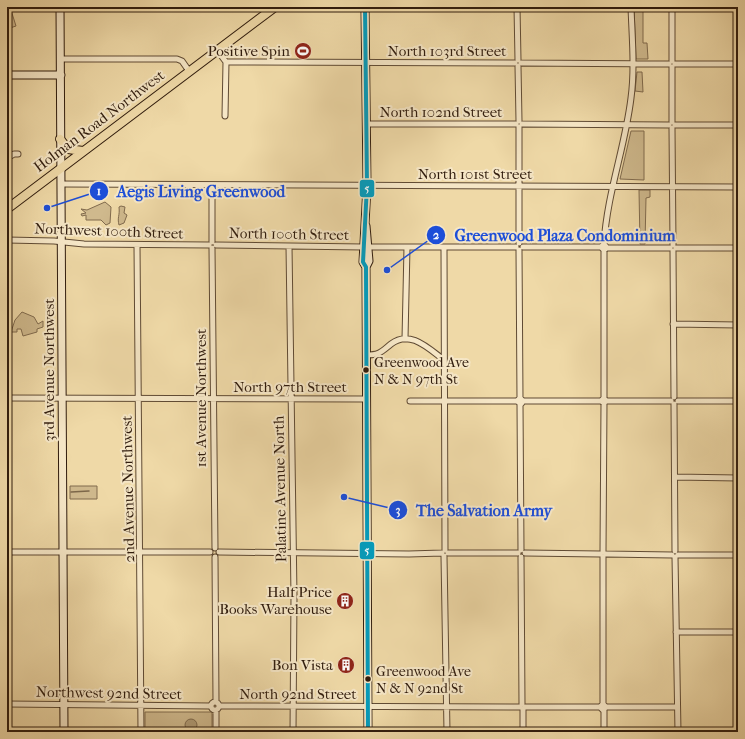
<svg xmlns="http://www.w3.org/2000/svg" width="745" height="739" font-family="'IM FELL French Canon',serif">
<rect width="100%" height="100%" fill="#efd9a7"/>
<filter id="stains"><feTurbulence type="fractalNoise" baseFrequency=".005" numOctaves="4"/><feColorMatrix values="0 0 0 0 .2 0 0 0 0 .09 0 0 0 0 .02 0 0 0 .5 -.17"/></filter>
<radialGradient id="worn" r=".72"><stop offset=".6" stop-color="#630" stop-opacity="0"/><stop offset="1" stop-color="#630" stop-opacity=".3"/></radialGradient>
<path fill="#cfb98d" stroke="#806a4d" d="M 7,7 L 10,7 L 16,26 L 7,29 Z
M 634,7 L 643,7 L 643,43 L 647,43 L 648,59 L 636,59 Z
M 637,72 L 642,72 L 643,92 L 635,91 Z
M 631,131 L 644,131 L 644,180 L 620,179 Z
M 639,190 L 650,190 L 650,197 L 646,198 L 645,244 L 640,244 Z
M 105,202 L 111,207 L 110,223 L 106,225 L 101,220 L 86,220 L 86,215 L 82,216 L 81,214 L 86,213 L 81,209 L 87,210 Z
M 121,206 L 125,207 L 124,213 L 127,215 L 124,223 L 119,225 C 117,217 120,216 119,207 Z
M 22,312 L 34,317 L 38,324 L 43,321 L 43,327 L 37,329 L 37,332 L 23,336 L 21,329 L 17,329 L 17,332 L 11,332 L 15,320 Z
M 70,486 L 97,486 L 97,499 L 70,499 Z
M 145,712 L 212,712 L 212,732 L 145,732 Z"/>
<path fill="#ae9973" stroke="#7c674a" d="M185 725a6 6 0 1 1 12 0a6 6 0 1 1-12 0Z"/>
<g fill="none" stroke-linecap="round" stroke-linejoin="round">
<path stroke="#7c674a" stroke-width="1.5" d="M 71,492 L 89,491"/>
<g stroke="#604b34" stroke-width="7">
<path id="street" d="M 517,7 L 518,60
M 672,7 L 672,61
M 217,50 L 226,62 L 515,63
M 60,59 L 177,59 L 182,61 L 189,71
M 521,63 L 669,64
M 675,64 L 738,64
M 518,66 L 519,121
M 672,67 L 672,122
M 225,116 L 226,62
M 366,124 L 516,124
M 522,124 L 669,125
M 675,125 L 738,125
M 519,127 L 519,243
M 672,128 L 673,245
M 7,158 L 14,154 L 18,154
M 61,184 L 738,187
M 7,240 L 54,241 L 84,244 L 209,245
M 212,242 L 212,185
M 604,244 C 607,193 625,148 631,98 C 635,68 632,37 631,7
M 137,245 L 141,732
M 216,245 L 363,247
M 289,246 L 294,596 L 293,732
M 368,247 L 516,247
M 444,247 L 445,550
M 523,247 L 601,247
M 212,248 L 215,548
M 607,248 L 604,244 L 601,247 L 604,250 L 607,248 L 670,248
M 676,248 L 738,248
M 519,250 L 520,398
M 673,251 L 674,397
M 673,324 L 738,325
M 405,339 L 407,247
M 366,355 C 380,355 381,352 391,344 C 410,329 429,349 444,360
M 7,398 L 366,399
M 604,398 L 604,250
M 410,401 L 517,401
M 523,401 L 520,398 L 517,401 L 521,404 L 523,401 L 601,401
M 606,401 L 604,403 L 601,401 L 604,398 L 606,401 L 671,401
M 678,401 L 738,401
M 520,404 L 521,550
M 674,404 L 675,551
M 675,477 L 738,478
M 7,552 L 210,552
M 219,552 L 409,554 L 442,553
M 603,552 L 604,403
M 448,553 L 518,553
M 525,553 L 600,554
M 606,554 L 672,555
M 678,555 L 738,555
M 444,556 L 447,732
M 215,557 L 216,702
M 521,557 L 522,704
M 603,557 L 603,704
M 675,557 L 678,732
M 676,632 L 738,632
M211 706a4 4 0 1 1 8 0a4 4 0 1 1-8 0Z
M 7,704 L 211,706
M 219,706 L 520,707
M 525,707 L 600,707
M 606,707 L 603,704 L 600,707 L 603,710 L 606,707 L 677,707
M 523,709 L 523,732
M 216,710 L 216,732
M 604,732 L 604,710"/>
</g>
<g stroke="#301c0d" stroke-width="9">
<path id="secondary" d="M 60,7 L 64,732
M 365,7 L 367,186 L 363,262 L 366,267 L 368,732
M 7,75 L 61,75
M 366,267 L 369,261 L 366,226"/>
</g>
<g stroke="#301c0d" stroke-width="10">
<path id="primary" d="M 60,139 L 68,149 L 83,151
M 7,209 L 275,7"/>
</g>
<use href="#street" stroke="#f5e6c6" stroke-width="5"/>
<use href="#secondary" stroke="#f5e6c6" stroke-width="7"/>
<use href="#primary" stroke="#efd9a7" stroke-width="8"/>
<g stroke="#f5e6c6" stroke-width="7">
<path id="bus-1" d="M 365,7 L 367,186 L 363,262 L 366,267 L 368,732"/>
</g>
<use href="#bus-1" stroke="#059bbb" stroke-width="4"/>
</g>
<defs>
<g id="stadium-disc" transform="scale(0.9)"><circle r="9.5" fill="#8f2418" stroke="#f5e6c6"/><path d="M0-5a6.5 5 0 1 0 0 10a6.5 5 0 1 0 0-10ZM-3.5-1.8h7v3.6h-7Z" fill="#fff"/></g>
<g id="building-disc" transform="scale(0.9)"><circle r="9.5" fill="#8f2418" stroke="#f5e6c6"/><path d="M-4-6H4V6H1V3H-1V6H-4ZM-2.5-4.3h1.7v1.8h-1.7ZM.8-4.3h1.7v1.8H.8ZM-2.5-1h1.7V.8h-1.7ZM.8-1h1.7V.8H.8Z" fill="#fff"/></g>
</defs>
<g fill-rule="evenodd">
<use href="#stadium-disc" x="303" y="51"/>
<use href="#building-disc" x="345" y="601"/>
<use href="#building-disc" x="346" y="665"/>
</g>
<g fill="#301c0d" stroke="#f5e6c6" stroke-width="1.5">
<circle cx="366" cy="370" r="3.5"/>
<circle cx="368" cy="679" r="3.5"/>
</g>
<g text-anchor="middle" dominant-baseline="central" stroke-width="4" stroke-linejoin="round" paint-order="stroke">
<g font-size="14" fill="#301c0d" stroke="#f5e6c6" text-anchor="start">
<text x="374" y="362">Greenwood Ave<tspan x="374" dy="17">N &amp; N 97th St</tspan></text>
<text x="376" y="671">Greenwood Ave<tspan x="376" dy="17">N &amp; N 92nd St</tspan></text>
</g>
<g font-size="15" fill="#301c0d" stroke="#f5e6c6" text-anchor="end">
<text x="290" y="51">Positive Spin</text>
<text x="332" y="592">Half Price<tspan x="332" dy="17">Books Warehouse</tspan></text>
<text x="333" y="665">Bon Vista</text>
</g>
<g font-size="15" fill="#301c0d" stroke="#f5e6c6">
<text x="447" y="51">North 103rd Street</text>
<text x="441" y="112">North 102nd Street</text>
<text transform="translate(99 121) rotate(-37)">Holman Road Northwest</text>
<text x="475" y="174">North 101st Street</text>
<text transform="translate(109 231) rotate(2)">Northwest 100th Street</text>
<text transform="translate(289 234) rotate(1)">North 100th Street</text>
<text transform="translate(49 370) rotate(-90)">3rd Avenue Northwest</text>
<text x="290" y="387">North 97th Street</text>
<text transform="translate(201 398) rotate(-90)">1st Avenue Northwest</text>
<text transform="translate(128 489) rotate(-91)">2nd Avenue Northwest</text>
<text transform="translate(280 489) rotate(-91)">Palatine Avenue North</text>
<text transform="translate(109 693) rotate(1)">Northwest 92nd Street</text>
<text x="298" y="694">North 92nd Street</text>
</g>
</g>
<path fill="none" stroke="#1d4ed8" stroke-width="1.5" d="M47 208L99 191M387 270L436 235M344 497L398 510"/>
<g fill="#1d4ed8" stroke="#f5e6c6" stroke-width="1.5">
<circle cx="47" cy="208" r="4"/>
<circle cx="387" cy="270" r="4"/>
<circle cx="344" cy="497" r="4"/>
<circle cx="99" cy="191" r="10"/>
<circle cx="436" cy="235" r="10"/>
<circle cx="398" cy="510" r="10"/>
</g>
<g font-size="12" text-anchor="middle" font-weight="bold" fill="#fff">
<text x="99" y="195">1</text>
<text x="436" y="239">2</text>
<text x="398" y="514">3</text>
</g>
<g font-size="16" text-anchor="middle" font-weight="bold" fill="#1d4ed8" stroke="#f5e6c6" stroke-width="4" stroke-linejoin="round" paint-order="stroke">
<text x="201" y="197">Aegis Living Greenwood</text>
<text x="565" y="241">Greenwood Plaza Condominium</text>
<text x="484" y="516">The Salvation Army</text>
</g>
<g stroke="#f5e6c6" stroke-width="1.5">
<rect x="359" y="179" width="16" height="19" rx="4" fill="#059bbb"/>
<rect x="359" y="541" width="16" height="19" rx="4" fill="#059bbb"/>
</g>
<g font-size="11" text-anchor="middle" font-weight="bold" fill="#fff">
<text x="367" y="192">5</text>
<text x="367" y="554">5</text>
</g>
<rect width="745" height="739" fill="none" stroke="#efd9a7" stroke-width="24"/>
<rect x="8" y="8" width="729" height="723" fill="none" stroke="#301c0d" stroke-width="2"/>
<rect x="12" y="12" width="721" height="715" fill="none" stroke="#301c0d"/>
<rect width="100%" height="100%" filter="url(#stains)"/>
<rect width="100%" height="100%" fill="url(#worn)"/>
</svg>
